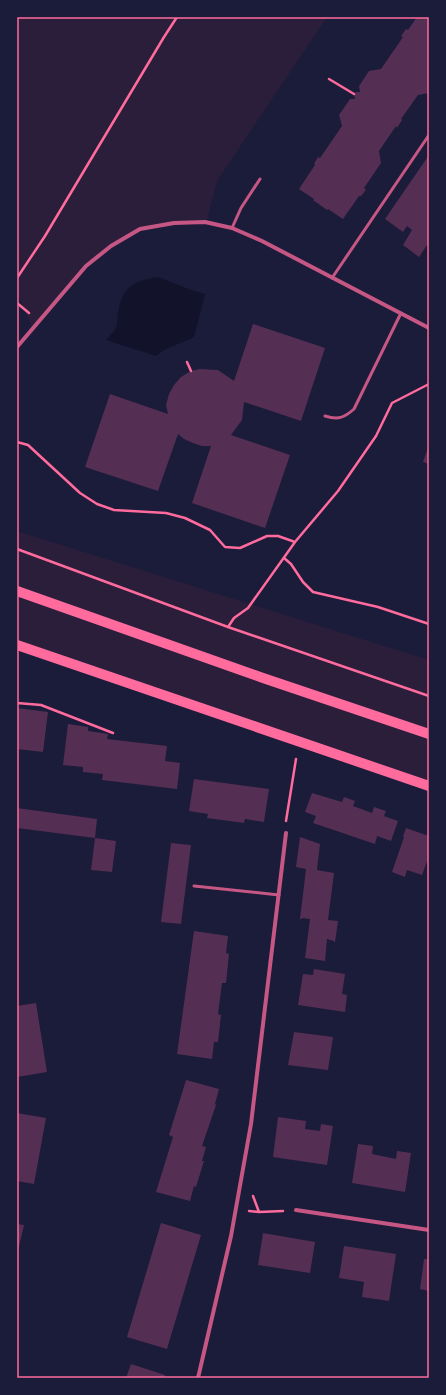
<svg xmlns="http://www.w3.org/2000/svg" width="446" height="1395" font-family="'Titillium Web',sans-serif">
<rect width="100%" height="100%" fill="#1b1b3a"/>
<path fill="#2a1e3b" d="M 17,17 L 327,17 L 217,181 L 207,220 L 175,221 L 139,228 L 85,266 L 32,327 L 17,293 Z
M 17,531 L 429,660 L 429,785 L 17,644 Z"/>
<path fill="#12122b" d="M 158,277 L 191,290 L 205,294 L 194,337 L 164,350 L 156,356 L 106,340 C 109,336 114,332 116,328 C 118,324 117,317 118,313 C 123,286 133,281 158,277 Z"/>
<path fill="#542f53" d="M 417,17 L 429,17 L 429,93 L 418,95 L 401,119 L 402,120 L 397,128 L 396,126 L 379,151 L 381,163 L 364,188 L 366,190 L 361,196 L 359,196 L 343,219 L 328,209 L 327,210 L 313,200 L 314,199 L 299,189 L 315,165 L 314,164 L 318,157 L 320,158 L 342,126 L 339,115 L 350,99 L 355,99 L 354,94 L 356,92 L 360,92 L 359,86 L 369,71 L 381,69 L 403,37 L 401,36 L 406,29 L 408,30 Z
M 429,155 L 429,247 L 427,245 L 419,257 L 403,245 L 412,230 L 407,226 L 403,232 L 385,219 Z
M 253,324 L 325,348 L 301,421 L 244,402 L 242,420 L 231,435 L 290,455 L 265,528 L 192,503 L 211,446 L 202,446 L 193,443 L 184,439 L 178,434 L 158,491 L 85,467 L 110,394 L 168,414 L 166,405 L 169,394 L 174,385 L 181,377 L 191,371 L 200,369 L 218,370 L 234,381 Z
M 429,445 L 429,464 L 423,462 Z
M 17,708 L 48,712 L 43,752 L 17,749 Z
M 68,724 L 88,727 L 88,731 L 108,734 L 107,739 L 167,746 L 165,761 L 180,763 L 177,789 L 102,780 L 103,774 L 83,772 L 83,767 L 63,765 Z
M 194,779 L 269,789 L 264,822 L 245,819 L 244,823 L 207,818 L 208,814 L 189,811 Z
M 312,793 L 342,802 L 344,797 L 355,801 L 353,806 L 372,813 L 374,807 L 386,811 L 384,816 L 398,821 L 391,841 L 377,836 L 375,844 L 313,823 L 316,816 L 305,812 Z
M 17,808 L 97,819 L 95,838 L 17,828 Z
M 406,828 L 429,836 L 429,856 L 422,875 L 407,870 L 405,877 L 392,872 L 404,837 L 403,837 Z
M 300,837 L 320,844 L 317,870 L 334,873 L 328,920 L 338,921 L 335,942 L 334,942 L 334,941 L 327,939 L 325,961 L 305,958 L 310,919 L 302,918 L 302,919 L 300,919 L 306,869 L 296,867 Z
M 95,838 L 116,841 L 112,872 L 91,870 Z
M 171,843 L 191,845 L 181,924 L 161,922 Z
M 194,931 L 228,936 L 226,953 L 229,954 L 226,983 L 222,983 L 218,1014 L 221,1015 L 218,1042 L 214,1042 L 212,1059 L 177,1054 Z
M 314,969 L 345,974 L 342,994 L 347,995 L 345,1012 L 298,1005 L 303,974 L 313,975 Z
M 36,1003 L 47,1072 L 17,1077 L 17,1006 Z
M 294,1032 L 333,1037 L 328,1070 L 288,1065 Z
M 186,1080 L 219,1089 L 215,1104 L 216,1105 L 202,1146 L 206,1147 L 202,1161 L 204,1161 L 196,1187 L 194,1186 L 190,1201 L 156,1192 L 173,1137 L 169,1135 Z
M 17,1113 L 46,1118 L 34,1184 L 17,1181 Z
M 278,1117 L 306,1121 L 305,1129 L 320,1131 L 321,1124 L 333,1126 L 327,1165 L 273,1157 Z
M 358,1144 L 373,1146 L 372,1154 L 396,1159 L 397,1151 L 411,1153 L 405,1192 L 352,1183 Z
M 161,1223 L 201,1235 L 167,1349 L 127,1337 Z
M 17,1224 L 24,1225 L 18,1251 L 17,1251 Z
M 263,1233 L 315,1242 L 310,1273 L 258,1265 Z
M 344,1246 L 396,1254 L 389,1301 L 362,1297 L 364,1282 L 339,1278 Z
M 424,1259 L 429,1259 L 429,1291 L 420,1289 Z
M 131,1364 L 165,1375 L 164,1378 L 126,1378 Z"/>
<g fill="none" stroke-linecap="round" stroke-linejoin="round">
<path stroke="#ff6b9d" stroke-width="2.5" d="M 329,79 L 354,94
M 17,278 L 45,236 L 164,37 L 177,17
M 17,303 L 29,313
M 187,362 L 191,371
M 17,442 L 28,445 L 80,493 L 97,504 L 114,510 L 166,513 L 185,518 L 210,530 L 225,547 L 240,548 L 267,536 L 278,536 L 295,542
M 17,549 L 228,627 L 429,696
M 284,558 L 291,564 L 303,582 L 313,592 L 378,607 L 429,624
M 228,627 L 234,618 L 248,608 L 295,542 L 338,491 L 376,436 L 392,403 L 429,384
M 17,703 L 41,705 L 113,733
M 286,821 L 296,759
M 253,1196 L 259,1212 L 283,1211
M 249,1211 L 259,1212"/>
<path stroke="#c65784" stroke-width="3" d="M 232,228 L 241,208 L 260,179
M 332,278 L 429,135
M 325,416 C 338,420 344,418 354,409 L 401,313
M 194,886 L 279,895"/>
<path stroke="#c65784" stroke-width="4" d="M 17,347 L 86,266 L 111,246 L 140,229 L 174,223 L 205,222 L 232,228 L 262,241 L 429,328
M 296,1210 L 429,1230
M 198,1378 L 231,1236 L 251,1124 L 286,833"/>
<path stroke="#ff6b9d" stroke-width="10" d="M 17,591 L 263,678 L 429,734
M 17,645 L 429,786"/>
</g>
<rect width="446" height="1395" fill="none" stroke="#1b1b3a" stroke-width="36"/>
<rect x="18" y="18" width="410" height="1359" fill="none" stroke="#ff6b9d" stroke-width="1.5"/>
</svg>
